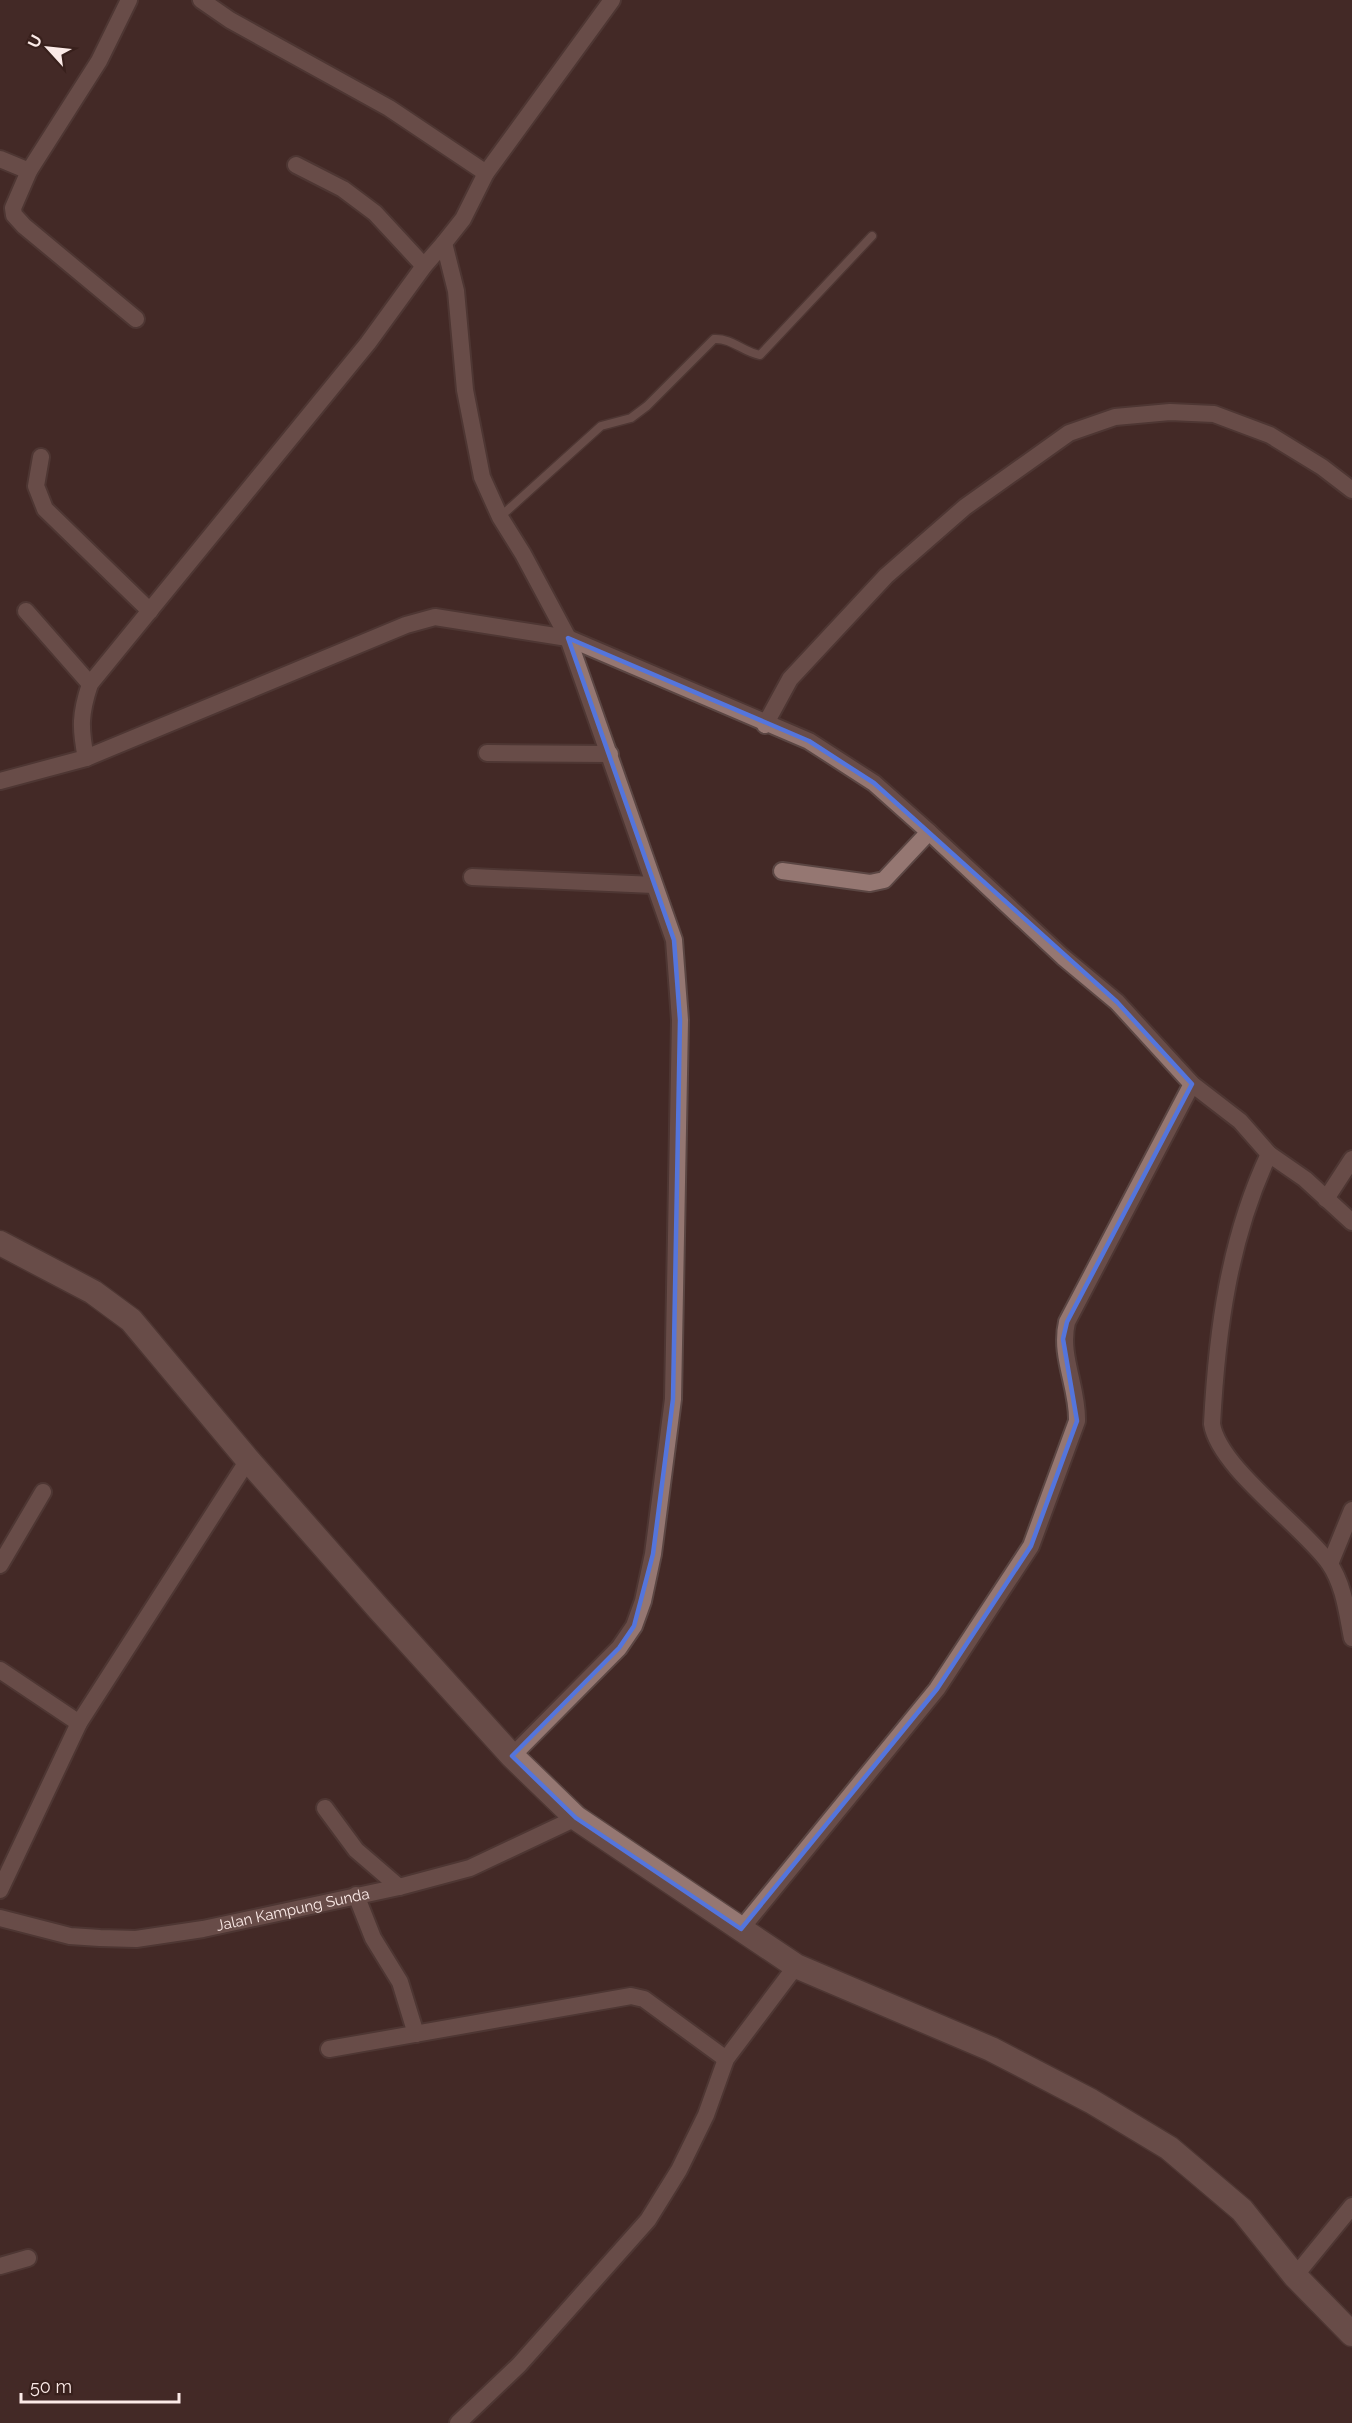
<svg xmlns="http://www.w3.org/2000/svg" width="1352" height="2423" font-family="Raleway,sans-serif">
<rect width="100%" height="100%" fill="#432926"/>
<g fill="none" stroke-linecap="round" stroke-linejoin="round">
<g stroke="#5b4643" stroke-width="11">
<path id="lane" d="M 500,517 L 601,426 L 631,418 L 647,406 L 714,339 C 732,338 743,352 760,355 L 872,236"/>
</g>
<g stroke="#5b4643" stroke-width="20">
<g id="street">
<path d="M 129,0 L 99,61 L 29,171 L 13,208 L 14,215 L 24,226 L 136,319"/>
<path d="M 201,0 L 230,20 L 389,108 L 486,173"/>
<path d="M 0,159 L 29,171"/>
<path d="M 296,165 L 343,189 L 375,213 L 424,266"/>
<path d="M 41,457 L 36,486 L 45,509 L 150,611"/>
<path d="M 26,611 L 90,684"/>
<path d="M 765,725 L 790,679 L 886,576 L 965,507 L 1069,433 L 1115,417 L 1170,412 L 1214,414 L 1270,435 L 1322,467 L 1352,490"/>
<path d="M 487,753 L 610,754"/>
<path d="M 86,758 C 80,728 80,714 90,684 L 368,343 L 424,266 L 444,243"/>
<path d="M 0,781 L 86,758 L 406,625 L 435,617 L 568,638 L 809,741 L 874,783 L 929,832 L 1063,957 L 1117,1002 L 1192,1084 L 1240,1121 L 1269,1154"/>
<path d="M 782,871 L 870,883 L 884,880 L 929,832"/>
<path d="M 472,877 L 654,885"/>
<path d="M 1326,1199 L 1352,1159"/>
<path d="M 1352,1222 L 1305,1179 L 1269,1154 C 1229,1239 1217,1330 1212,1424 C 1219,1468 1302,1525 1329,1563 C 1344,1585 1347,1613 1352,1638"/>
<path d="M 1330,1564 L 1352,1510"/>
<path d="M 0,1565 L 43,1492"/>
<path d="M 0,1670 L 79,1723"/>
<path d="M 512,1756 L 619,1648 L 634,1626 L 643,1601 L 653,1554 L 673,1399 L 680,1020 L 674,940 L 568,638 L 523,554 L 500,517 L 482,477 L 465,390 L 456,291 L 444,243 L 463,219 L 486,173 L 612,0"/>
<path d="M 325,1808 L 356,1850 L 399,1887"/>
<path d="M 0,1890 L 79,1723 L 248,1460"/>
<path d="M 356,1895 L 373,1938 L 400,1982 L 416,2034"/>
<path id="s1" d="M 0,1918 L 70,1936 L 100,1938 L 136,1939 L 203,1929 L 399,1887 L 470,1868 L 576,1818"/>
<path d="M 741,1929 L 937,1689 L 1031,1546 L 1077,1421 C 1078,1387 1059,1356 1067,1322 L 1192,1084"/>
<path d="M 329,2049 L 631,1996 L 644,1999 L 726,2059"/>
<path d="M 0,2266 L 28,2258"/>
<path d="M 1295,2276 L 1352,2206"/>
<path d="M 458,2423 L 519,2365 L 648,2220 L 679,2170 L 706,2115 L 726,2059 L 796,1966"/>
</g>
</g>
<g stroke="#5b4643" stroke-width="27">
<path id="secondary" d="M 0,1243 L 93,1292 L 131,1320 L 248,1460 L 379,1609 L 512,1756 L 576,1818 L 796,1966 L 991,2049 L 1091,2101 L 1169,2148 L 1242,2210 L 1295,2276 L 1352,2334"/>
</g>
<use href="#lane" stroke="#957772" stroke-width="8"/>
<use href="#street" stroke="#957772" stroke-width="16"/>
<use href="#secondary" stroke="#957772" stroke-width="24"/>
</g>
<path d="M0 0H1352V2423H0ZM 568,638 L 809,741 L 874,783 L 1117,1002 L 1192,1084 L 1067,1322 L 1063,1339 L 1077,1421 L 1031,1546 L 937,1689 L 741,1929 L 576,1818 L 512,1756 L 619,1648 L 634,1626 L 653,1554 L 673,1399 L 680,1020 L 674,940 Z" fill="#432926" fill-opacity=".55" fill-rule="evenodd"/>
<path fill="none" stroke="#5475dc" stroke-width="4.5" stroke-linejoin="round" d="M 568,638 L 809,741 L 874,783 L 1117,1002 L 1192,1084 L 1067,1322 L 1063,1339 L 1077,1421 L 1031,1546 L 937,1689 L 741,1929 L 576,1818 L 512,1756 L 619,1648 L 634,1626 L 653,1554 L 673,1399 L 680,1020 L 674,940 Z"/>
<g text-anchor="middle" dominant-baseline="central" stroke-width="4.5" stroke-linejoin="round" paint-order="stroke">
<g font-size="15" fill="#fbeae7" stroke="#38201c">
<text stroke="none"><textPath href="#s1" startOffset="298">Jalan Kampung Sunda</textPath></text>
</g>
</g>
<g transform="translate(48 48) rotate(297)" stroke="#38201c" stroke-width="4.5" paint-order="stroke">
<path d="M0-4.5L10 22L0 15L-10 22Z" fill="#fbeae7"/>
<text y="-9" font-size="16" font-weight="bold" text-anchor="middle" fill="#fbeae7">U</text>
</g>
<path d="M21 2393v9h158v-9" fill="none" stroke="#fbeae7" stroke-width="3"/>
<text x="30" y="2393" font-size="18" fill="#fbeae7" stroke="#38201c" stroke-width="4.5" paint-order="stroke">50 m</text>
</svg>
